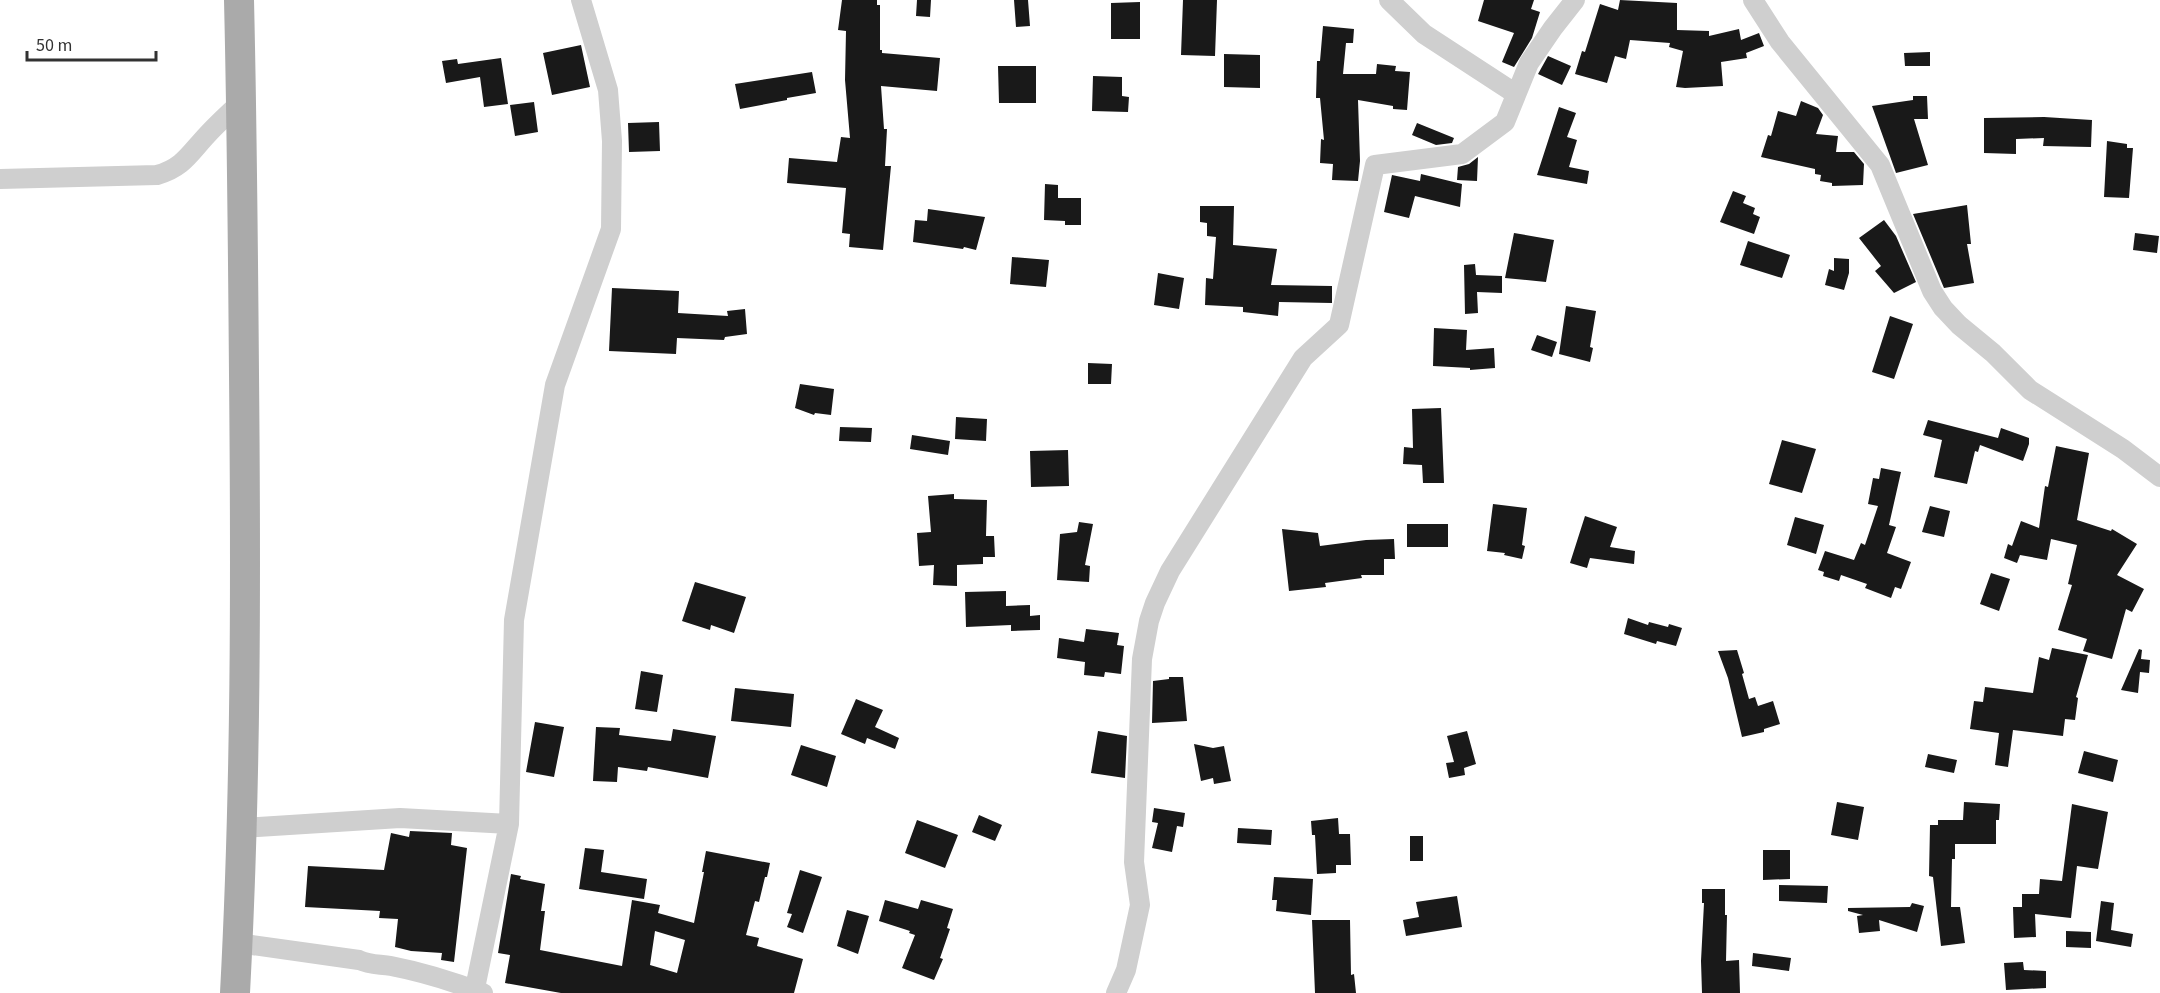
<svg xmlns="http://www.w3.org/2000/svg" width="2160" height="993" font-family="'Source Sans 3',sans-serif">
<rect width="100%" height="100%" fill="#fff"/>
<path fill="#191919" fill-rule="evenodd" d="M 842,0 L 877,0 L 877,5 L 880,5 L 880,50 L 882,50 L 882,53 L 940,58 L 937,91 L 881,86 L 884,129 L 887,129 L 885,166 L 891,166 L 883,250 L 849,247 L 850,234 L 842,233 L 846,188 L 787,183 L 789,158 L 837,162 L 841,137 L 850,138 L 845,80 L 846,31 L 838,30 Z
M 917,0 L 931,0 L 930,17 L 916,16 Z
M 1014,0 L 1028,0 L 1030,26 L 1016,27 Z
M 1183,0 L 1217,0 L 1215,56 L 1181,55 Z
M 1484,0 L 1534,0 L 1531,9 L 1540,12 L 1532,38 L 1514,67 L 1502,62 L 1514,33 L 1478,21 Z
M 1620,0 L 1677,3 L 1677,30 L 1709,31 L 1709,36 L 1739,29 L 1741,40 L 1759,33 L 1764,46 L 1746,53 L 1747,58 L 1721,62 L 1723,86 L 1685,88 L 1676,87 L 1683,51 L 1669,47 L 1670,43 L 1630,40 L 1626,59 L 1615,56 L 1607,83 L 1575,74 L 1582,51 L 1585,52 L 1600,4 L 1618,10 Z
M 1140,2 L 1140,39 L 1111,39 L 1111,3 Z
M 1323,26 L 1354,29 L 1353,43 L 1346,43 L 1343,74 L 1376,74 L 1377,64 L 1396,66 L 1395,71 L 1410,72 L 1407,110 L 1393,109 L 1393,106 L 1358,100 L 1360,161 L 1358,181 L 1332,180 L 1333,164 L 1320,163 L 1321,139 L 1324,140 L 1320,98 L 1316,98 L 1317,61 L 1320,61 Z
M 581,45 L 590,87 L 552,95 L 543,53 Z
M 1930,52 L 1930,66 L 1905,66 L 1904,53 Z
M 1224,54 L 1260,55 L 1260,88 L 1224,87 Z
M 1548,56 L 1571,66 L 1562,85 L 1538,74 Z
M 501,58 L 508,104 L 484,107 L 480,77 L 446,83 L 442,61 L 457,59 L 458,64 Z
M 998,66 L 1036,66 L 1036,103 L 999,103 Z
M 812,72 L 816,93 L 787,98 L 787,100 L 740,109 L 735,84 Z
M 1093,76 L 1122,77 L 1122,96 L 1129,97 L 1128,112 L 1092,111 Z
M 1913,96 L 1927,96 L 1928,119 L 1914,119 L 1928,165 L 1896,173 L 1872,106 L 1913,100 Z
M 1801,101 L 1818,108 L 1823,115 L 1816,134 L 1838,136 L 1836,152 L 1854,152 L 1864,164 L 1863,185 L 1832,186 L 1832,183 L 1820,181 L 1821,175 L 1815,174 L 1815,169 L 1761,157 L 1768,135 L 1771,136 L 1778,111 L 1796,116 Z
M 534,102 L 538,132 L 515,136 L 510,105 Z
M 1559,107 L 1576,113 L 1567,137 L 1577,140 L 1569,167 L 1589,171 L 1587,184 L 1537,175 Z
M 2044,117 L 2092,120 L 2091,147 L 2043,146 L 2044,138 L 2016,139 L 2016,154 L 1984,153 L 1984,118 Z
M 659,122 L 660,151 L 629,152 L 628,123 Z
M 1417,123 L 1454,138 L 1452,143 L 1436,145 L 1412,135 Z
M 2107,141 L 2127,144 L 2127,148 L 2133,148 L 2129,198 L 2104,197 Z
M 1478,157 L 1477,181 L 1457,180 L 1458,167 L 1469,164 Z
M 1421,174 L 1462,184 L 1460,207 L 1415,196 L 1409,218 L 1384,212 L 1392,175 L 1420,181 Z
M 1045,184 L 1058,185 L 1058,198 L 1081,198 L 1081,225 L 1065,225 L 1065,221 L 1044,220 Z
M 1733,191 L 1746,196 L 1743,203 L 1755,208 L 1753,214 L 1760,217 L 1754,234 L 1720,222 Z
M 1967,205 L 1971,244 L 1967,244 L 1974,283 L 1944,288 L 1913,214 Z
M 1200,206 L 1234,206 L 1233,245 L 1277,249 L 1271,285 L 1332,286 L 1332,303 L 1279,302 L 1278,316 L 1243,312 L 1243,307 L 1205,305 L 1206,278 L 1213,279 L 1216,237 L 1207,236 L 1207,223 L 1200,222 Z
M 928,209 L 985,217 L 976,250 L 964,247 L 963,249 L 913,242 L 915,220 L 927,221 Z
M 1884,220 L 1896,236 L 1916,282 L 1894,293 L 1875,271 L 1881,266 L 1859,238 Z
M 1514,233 L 1554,240 L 1546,282 L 1505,278 Z
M 2135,233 L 2159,236 L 2157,253 L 2133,250 Z
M 1748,241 L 1790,255 L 1782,278 L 1740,265 Z
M 1012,257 L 1049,260 L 1046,287 L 1010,284 Z
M 1834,258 L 1849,259 L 1849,273 L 1844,290 L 1825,285 L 1829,269 L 1834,271 Z
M 1475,264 L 1476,275 L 1502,276 L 1502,293 L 1477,292 L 1478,313 L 1465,314 L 1464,265 Z
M 1158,273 L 1184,278 L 1179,309 L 1154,305 Z
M 612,288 L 679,291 L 678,313 L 728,316 L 727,311 L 745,309 L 747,334 L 725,337 L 724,340 L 677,338 L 676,354 L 609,351 Z
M 1566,306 L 1596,311 L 1590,347 L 1593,348 L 1590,362 L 1559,354 Z
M 1890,316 L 1913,324 L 1894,379 L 1872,372 Z
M 1434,328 L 1467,330 L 1466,350 L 1494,348 L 1495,368 L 1470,370 L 1470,368 L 1433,366 Z
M 1537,335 L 1557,342 L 1552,357 L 1531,350 Z
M 1088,363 L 1112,364 L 1111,384 L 1088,384 Z
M 800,384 L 834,389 L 831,415 L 815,413 L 814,415 L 795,408 Z
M 1441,408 L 1444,483 L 1423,483 L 1422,465 L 1403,464 L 1404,447 L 1413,448 L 1412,409 Z
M 956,417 L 987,419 L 986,441 L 955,439 Z
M 1928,420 L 1998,438 L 2001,428 L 2029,438 L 2029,444 L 2023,461 L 1980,445 L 1978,452 L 1975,451 L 1967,484 L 1934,477 L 1942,440 L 1923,435 Z
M 840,427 L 872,428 L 871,442 L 839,441 Z
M 912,435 L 950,441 L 948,455 L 910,449 Z
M 1782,440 L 1816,449 L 1802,493 L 1769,484 Z
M 2056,446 L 2089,453 L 2077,520 L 2111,531 L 2112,529 L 2137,544 L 2117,575 L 2144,589 L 2132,612 L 2126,609 L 2112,659 L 2083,651 L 2087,639 L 2058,630 L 2072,585 L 2068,584 L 2077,545 L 2051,539 L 2047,560 L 2020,555 L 2017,563 L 2004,558 L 2008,544 L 2012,546 L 2021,521 L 2039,528 L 2045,486 L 2048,487 Z
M 1068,450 L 1069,486 L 1031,487 L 1030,451 Z
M 1881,468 L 1901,472 L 1889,525 L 1896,527 L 1887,553 L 1911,562 L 1901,589 L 1895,587 L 1891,598 L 1865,588 L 1867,584 L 1841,575 L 1839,581 L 1823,576 L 1824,572 L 1818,570 L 1825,551 L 1854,560 L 1861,543 L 1865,545 L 1878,506 L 1868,504 L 1873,478 L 1879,479 Z
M 954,494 L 954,499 L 987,500 L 986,536 L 994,536 L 995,557 L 983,557 L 983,564 L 957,565 L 957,586 L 933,585 L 934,565 L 919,566 L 917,533 L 931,532 L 928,496 Z
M 1493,504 L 1527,508 L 1522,545 L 1525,546 L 1522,559 L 1504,555 L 1505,553 L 1487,551 Z
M 1930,506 L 1950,511 L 1944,537 L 1922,532 Z
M 1585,516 L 1617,527 L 1610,547 L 1635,551 L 1634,564 L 1590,558 L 1587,568 L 1570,563 Z
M 1795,517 L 1824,525 L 1816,554 L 1787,545 Z
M 1079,522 L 1093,524 L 1085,565 L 1090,566 L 1089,582 L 1057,580 L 1060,534 L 1077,532 Z
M 1407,524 L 1448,524 L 1448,547 L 1407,547 Z
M 1282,529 L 1318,533 L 1320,546 L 1366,540 L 1394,539 L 1395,559 L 1384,559 L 1384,575 L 1361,575 L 1362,578 L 1325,583 L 1326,587 L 1289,591 Z
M 1991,573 L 2010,579 L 1999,611 L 1980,604 Z
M 695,582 L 746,597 L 734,633 L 711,625 L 710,630 L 682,621 Z
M 1006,591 L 1006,606 L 1030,605 L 1030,616 L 1040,615 L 1040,630 L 1011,631 L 1011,625 L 966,627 L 965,592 Z
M 1628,618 L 1648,625 L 1649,622 L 1668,627 L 1669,624 L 1682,628 L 1676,646 L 1657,641 L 1656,644 L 1624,634 Z
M 1086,629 L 1119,633 L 1117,645 L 1124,646 L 1121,674 L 1105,672 L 1104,677 L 1084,675 L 1085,662 L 1057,658 L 1059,638 L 1084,642 Z
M 2052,648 L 2088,655 L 2076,697 L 2078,698 L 2075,720 L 2065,719 L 2063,736 L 2013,730 L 2008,767 L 1995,765 L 1999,733 L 1970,729 L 1974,701 L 1983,702 L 1985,687 L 2033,693 L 2039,657 L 2049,660 Z
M 2139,649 L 2142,650 L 2141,659 L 2150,660 L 2149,673 L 2140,672 L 2138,693 L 2121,690 Z
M 1737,650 L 1744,673 L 1742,674 L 1749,699 L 1755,697 L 1758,706 L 1773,701 L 1780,724 L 1764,729 L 1764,732 L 1742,737 L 1728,678 L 1718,651 Z
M 641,671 L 663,675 L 657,712 L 635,709 Z
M 1169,677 L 1183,677 L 1187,721 L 1152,723 L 1153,681 L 1169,679 Z
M 735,688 L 794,694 L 791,727 L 731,721 Z
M 856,699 L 883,710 L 875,727 L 899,738 L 895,749 L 867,738 L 865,744 L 841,734 Z
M 535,722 L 564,727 L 554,777 L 526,772 Z
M 596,727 L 620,728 L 619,735 L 671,741 L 673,729 L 716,736 L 708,778 L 648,767 L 647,771 L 618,767 L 617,782 L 593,781 Z
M 1098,731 L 1127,736 L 1125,778 L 1091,773 Z
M 1467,731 L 1476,764 L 1464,768 L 1465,775 L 1449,778 L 1446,763 L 1454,762 L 1447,736 Z
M 1194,744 L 1213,748 L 1224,746 L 1231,781 L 1214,784 L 1213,778 L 1201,781 Z
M 801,745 L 836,756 L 827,787 L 791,775 Z
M 2084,751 L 2118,760 L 2113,782 L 2078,773 Z
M 1928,754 L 1957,760 L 1954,773 L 1925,767 Z
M 1837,802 L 1864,807 L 1858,840 L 1831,835 Z
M 1964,802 L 2000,804 L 1999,820 L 1996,820 L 1996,844 L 1955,844 L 1955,859 L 1952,859 L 1951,907 L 1960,907 L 1965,943 L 1941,946 L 1933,877 L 1929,876 L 1930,825 L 1938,825 L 1938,820 L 1963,820 Z
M 2072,804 L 2108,812 L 2098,869 L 2077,866 L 2071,918 L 2035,914 L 2036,937 L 2014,938 L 2013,907 L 2022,907 L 2022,894 L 2039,894 L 2040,879 L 2062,881 Z
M 1154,808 L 1185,813 L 1183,827 L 1177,826 L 1172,852 L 1152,848 L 1158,823 L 1152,822 Z
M 979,815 L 1002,825 L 995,841 L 972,832 Z
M 1338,818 L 1339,834 L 1350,834 L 1351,865 L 1336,865 L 1336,873 L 1317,874 L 1315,835 L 1312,835 L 1311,821 Z
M 917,820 L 958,835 L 945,868 L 905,853 Z
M 1238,828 L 1272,830 L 1271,845 L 1237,843 Z
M 410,831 L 452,833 L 451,845 L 467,848 L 454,962 L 441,960 L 442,953 L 411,951 L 395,947 L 398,919 L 379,918 L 380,911 L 305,907 L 308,866 L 384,870 L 391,833 L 409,837 Z
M 1410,836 L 1423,836 L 1423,861 L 1410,861 Z
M 585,848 L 604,850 L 601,872 L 647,879 L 644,899 L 579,889 Z
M 1763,850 L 1790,850 L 1790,879 L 1763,880 Z
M 706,851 L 770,863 L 767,877 L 765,877 L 759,902 L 755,901 L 746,935 L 759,938 L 757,946 L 803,959 L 794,993 L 561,993 L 505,983 L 510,955 L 498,953 L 511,874 L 521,876 L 520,879 L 545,884 L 541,911 L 545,911 L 540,950 L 622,966 L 632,900 L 660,905 L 658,913 L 694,923 L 704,872 L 702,872 ZM 655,931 L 685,940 L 677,973 L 650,965 Z
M 800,870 L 822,877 L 803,933 L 787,927 L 792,914 L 787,913 Z
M 1274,877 L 1313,879 L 1311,915 L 1276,911 L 1277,900 L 1272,900 Z
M 1779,885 L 1828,886 L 1827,903 L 1779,901 Z
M 1702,889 L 1725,889 L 1725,915 L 1727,915 L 1726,961 L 1739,960 L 1740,993 L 1702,993 L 1701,961 L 1704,903 L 1702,903 Z
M 1457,896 L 1462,927 L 1406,936 L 1403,920 L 1419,917 L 1416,902 Z
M 885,900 L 918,909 L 921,900 L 953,909 L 947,928 L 950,929 L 940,958 L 943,959 L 934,980 L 902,968 L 915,935 L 909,933 L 910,931 L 879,921 Z
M 2101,901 L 2114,903 L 2111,930 L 2133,934 L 2131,947 L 2096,941 Z
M 1912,903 L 1924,906 L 1917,932 L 1879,920 L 1880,931 L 1859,933 L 1857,916 L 1863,915 L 1848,911 L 1848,908 L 1910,907 Z
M 847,910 L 869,916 L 858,954 L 837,946 Z
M 1312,920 L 1350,920 L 1351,975 L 1354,974 L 1356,993 L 1315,993 Z
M 2066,931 L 2091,932 L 2091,948 L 2066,947 Z
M 1753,953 L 1791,958 L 1789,971 L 1752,966 Z
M 2023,962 L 2024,970 L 2046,971 L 2046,988 L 2006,990 L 2004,963 Z"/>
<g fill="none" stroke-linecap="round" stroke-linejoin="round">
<path stroke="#cfcfcf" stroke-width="20" d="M 1389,0 L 1424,34 L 1516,94
M 1753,0 L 1780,42 L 1880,165 L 1932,291 L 1943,308 L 1959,325 L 1993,353 L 2030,390 L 2123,449 L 2160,477
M 0,179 L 157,175 C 183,168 190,153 207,135 C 218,123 230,112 242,101
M 241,828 L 400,818 L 509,824
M 238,943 L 359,960 C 370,965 380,964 391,966 C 422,972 454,982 483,993
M 474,993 L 509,824 L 514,620 L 555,385 L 611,229 L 612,141 L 608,90 L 581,0
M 1116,993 L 1126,970 L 1140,905 L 1134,862 L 1142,659 L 1149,621 L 1155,603 L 1170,571 L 1303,358 L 1339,325 L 1375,165 L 1462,154 L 1505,122 L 1529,63 L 1553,28 L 1575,0"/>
<path stroke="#aaa" stroke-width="30" d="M 235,993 C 246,787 246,581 244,374 C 243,249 242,125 239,0"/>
</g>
<path d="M27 51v9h129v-9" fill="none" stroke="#323232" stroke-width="3"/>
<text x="36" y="51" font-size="18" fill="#323232" stroke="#ffffff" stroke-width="4.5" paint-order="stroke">50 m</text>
</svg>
